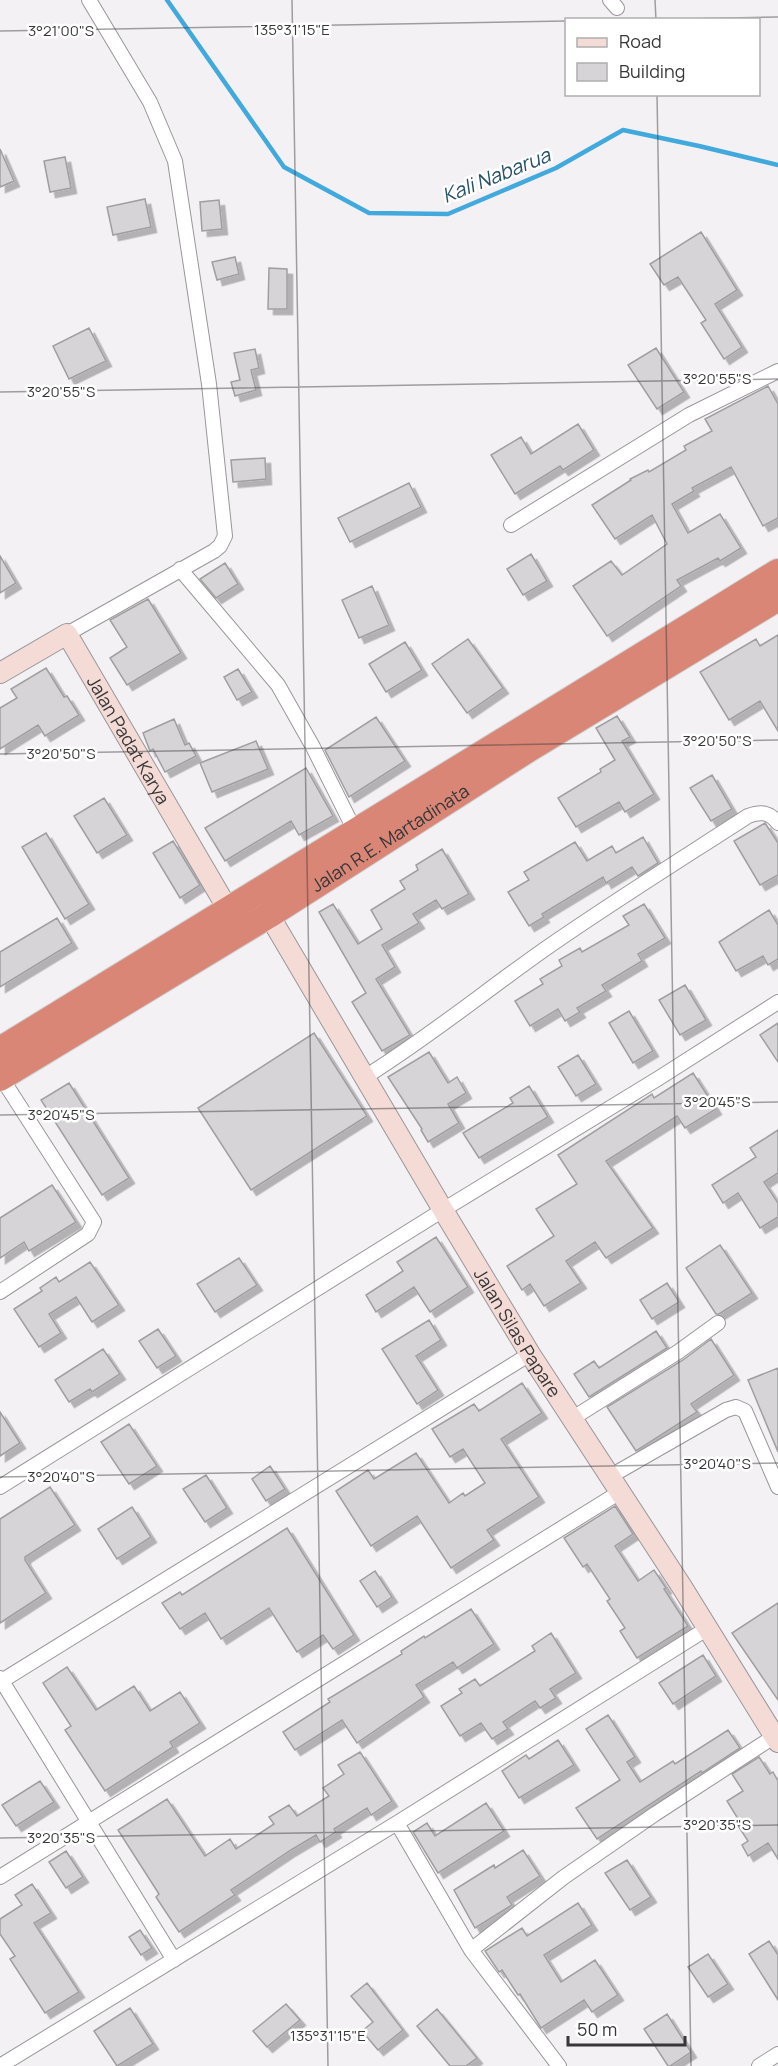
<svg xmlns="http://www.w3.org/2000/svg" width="778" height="2066" font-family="Manrope,sans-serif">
<defs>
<filter id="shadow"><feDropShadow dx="5.5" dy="5.5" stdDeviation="0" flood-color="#0004"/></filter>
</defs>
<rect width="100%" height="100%" fill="#f4f1f5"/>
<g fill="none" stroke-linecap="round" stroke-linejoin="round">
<path stroke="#42a9dc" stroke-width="4.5" d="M 167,0 L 284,167 L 369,213 L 448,214 L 556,168 L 623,130 L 699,146 L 778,165"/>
</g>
<path fill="#d6d4d7" stroke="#a09ea1" stroke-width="1.5" filter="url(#shadow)" d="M 0,149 L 14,181 L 0,187 Z
M 65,157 L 71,188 L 50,192 L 44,161 Z
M 145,199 L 151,227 L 113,235 L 107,207 Z
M 219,200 L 222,229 L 202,231 L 200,202 Z
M 701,232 L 737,290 L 715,304 L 742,347 L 724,359 L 701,323 L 706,320 L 678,277 L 664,285 L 650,264 Z
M 235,257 L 239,274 L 217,280 L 212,262 Z
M 269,268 L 287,269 L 287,309 L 268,309 Z
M 89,328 L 106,361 L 69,379 L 53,346 Z
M 656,348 L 684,392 L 657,409 L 628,365 Z
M 255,349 L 259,368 L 251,370 L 256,390 L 235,396 L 231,382 L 240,380 L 234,353 Z
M 768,386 L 778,404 L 778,518 L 763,526 L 731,467 L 692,488 L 694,491 L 672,504 L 688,533 L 720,514 L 741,548 L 720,561 L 718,558 L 677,580 L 681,586 L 607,636 L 573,586 L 611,561 L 622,575 L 667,544 L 652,515 L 615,539 L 592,505 L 631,480 L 630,479 L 648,470 L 649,472 L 686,450 L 684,446 L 712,431 L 705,419 Z
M 578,424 L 594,450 L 563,470 L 560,466 L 515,494 L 491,455 L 521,437 L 531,454 Z
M 265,458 L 266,479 L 233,482 L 231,460 Z
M 409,483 L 421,507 L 350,542 L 338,518 Z
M 531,554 L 547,581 L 523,595 L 507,569 Z
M 0,556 L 16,583 L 0,593 Z
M 225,563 L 238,584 L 216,598 L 200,579 Z
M 372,586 L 389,625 L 359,638 L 342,600 Z
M 148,599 L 181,653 L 127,685 L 110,658 L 127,647 L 110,620 Z
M 778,635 L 778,731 L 760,701 L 729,720 L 700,672 L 756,639 L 760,646 Z
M 468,639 L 503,688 L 467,713 L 432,664 Z
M 405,642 L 422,670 L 386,692 L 369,664 Z
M 46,668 L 64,697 L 67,696 L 79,715 L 45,736 L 38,725 L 0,749 L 0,708 L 17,698 L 11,689 Z
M 238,669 L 252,692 L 237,700 L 224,677 Z
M 617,716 L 630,737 L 622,741 L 654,794 L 625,812 L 619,802 L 576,827 L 558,798 L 601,772 L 600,769 L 615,760 L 596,728 Z
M 376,717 L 405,761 L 349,797 L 325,750 Z
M 174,719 L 185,745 L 189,743 L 196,756 L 165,772 L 153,749 L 150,751 L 143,733 Z
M 256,741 L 268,769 L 212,792 L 200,763 Z
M 306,768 L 333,816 L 299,835 L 291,821 L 225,861 L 205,828 Z
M 712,775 L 732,809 L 711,821 L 690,788 Z
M 104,798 L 127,835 L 97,853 L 74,816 Z
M 765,823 L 778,843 L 778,875 L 760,885 L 734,841 Z
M 46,833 L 89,904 L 65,919 L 22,847 Z
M 643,837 L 658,863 L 638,876 L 632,867 L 606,883 L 603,877 L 542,914 L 544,917 L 529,926 L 508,892 L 529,880 L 524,872 L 575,842 L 587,861 L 612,846 L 616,853 Z
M 173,841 L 200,885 L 180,898 L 153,853 Z
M 442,849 L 469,894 L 442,909 L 436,900 L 413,914 L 419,923 L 382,945 L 395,967 L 376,979 L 410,1035 L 382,1051 L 352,1002 L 366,993 L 319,912 L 333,904 L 358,944 L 382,929 L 371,910 L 405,889 L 400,881 L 418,870 L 416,865 Z
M 644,904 L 665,938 L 638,954 L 642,961 L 602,985 L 606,991 L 577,1008 L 580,1012 L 565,1021 L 558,1009 L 530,1026 L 515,1001 L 543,984 L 540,979 L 562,966 L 559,960 L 580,948 L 582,952 L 629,925 L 623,916 Z
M 769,910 L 778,925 L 778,959 L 768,965 L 763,956 L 736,971 L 719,942 Z
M 57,918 L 72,943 L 0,987 L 0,952 Z
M 685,985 L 706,1020 L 680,1035 L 659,1000 Z
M 629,1011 L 653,1051 L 633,1063 L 609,1023 Z
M 778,1023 L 778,1062 L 760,1035 Z
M 314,1033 L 367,1116 L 251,1190 L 198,1108 Z
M 429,1052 L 448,1083 L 457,1077 L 466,1093 L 448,1104 L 459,1123 L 428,1142 L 421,1130 L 422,1129 L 388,1077 Z
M 578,1055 L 596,1084 L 576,1096 L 558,1067 Z
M 693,1073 L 716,1109 L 685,1128 L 677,1116 L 606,1161 L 653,1228 L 606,1258 L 595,1242 L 566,1261 L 581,1283 L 544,1306 L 530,1284 L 522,1290 L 507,1266 L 554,1236 L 536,1209 L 577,1184 L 558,1155 L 652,1094 L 654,1098 Z
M 69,1083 L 129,1178 L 102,1195 L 41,1100 Z
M 529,1086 L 548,1117 L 479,1158 L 463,1133 L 513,1103 L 510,1098 Z
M 778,1130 L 778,1173 L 764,1182 L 778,1203 L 778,1217 L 760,1228 L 738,1193 L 723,1203 L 712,1185 L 756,1157 L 750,1148 Z
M 52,1185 L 76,1222 L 29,1251 L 24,1242 L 0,1258 L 0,1218 Z
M 436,1237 L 468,1287 L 430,1312 L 414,1287 L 376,1312 L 366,1295 L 403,1271 L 397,1262 Z
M 720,1245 L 752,1293 L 719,1314 L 716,1314 L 686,1268 Z
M 239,1258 L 257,1285 L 215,1312 L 197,1284 Z
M 90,1262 L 119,1305 L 92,1322 L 76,1297 L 49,1314 L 61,1333 L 39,1347 L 14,1309 L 42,1291 L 40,1288 L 56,1277 L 59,1282 Z
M 667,1283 L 679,1302 L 652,1319 L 640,1300 Z
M 429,1320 L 441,1340 L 416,1356 L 438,1390 L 417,1404 L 382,1349 Z
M 158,1329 L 176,1356 L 157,1368 L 139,1341 Z
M 656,1331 L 667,1348 L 589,1397 L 574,1374 L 594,1361 L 599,1368 Z
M 711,1339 L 734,1375 L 691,1404 L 697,1412 L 636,1451 L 607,1407 L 683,1360 Z
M 103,1349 L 120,1374 L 92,1392 L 90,1389 L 69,1402 L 55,1380 Z
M 778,1368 L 778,1452 L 748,1380 Z
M 522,1383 L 542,1413 L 501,1439 L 539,1497 L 487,1530 L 494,1540 L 451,1568 L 417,1516 L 371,1546 L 336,1491 L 368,1470 L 374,1479 L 416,1453 L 449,1503 L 463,1493 L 465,1496 L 485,1483 L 463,1449 L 450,1457 L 432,1429 L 474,1404 L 479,1411 Z
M 0,1412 L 20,1443 L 0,1456 Z
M 129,1424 L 157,1466 L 129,1484 L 101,1442 Z
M 270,1466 L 285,1489 L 266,1501 L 252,1479 Z
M 206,1475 L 227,1508 L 205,1522 L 183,1489 Z
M 50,1487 L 75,1525 L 25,1557 L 25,1560 L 46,1593 L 0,1623 L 0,1519 Z
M 615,1506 L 633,1534 L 615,1546 L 638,1581 L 654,1570 L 666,1588 L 664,1589 L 688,1626 L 637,1658 L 620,1631 L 625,1628 L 607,1601 L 610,1599 L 587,1564 L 583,1567 L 564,1538 Z
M 132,1507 L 151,1537 L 117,1559 L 98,1529 Z
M 287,1528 L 354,1635 L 333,1649 L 323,1635 L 297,1652 L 269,1608 L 221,1639 L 205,1613 L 180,1629 L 162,1603 L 180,1592 L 182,1595 Z
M 375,1571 L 392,1597 L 377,1607 L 360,1581 Z
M 778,1603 L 778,1700 L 732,1633 Z
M 471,1609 L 494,1644 L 457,1668 L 453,1662 L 416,1685 L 424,1697 L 357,1743 L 342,1720 L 295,1750 L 283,1732 L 330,1702 L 328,1699 L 402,1654 L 401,1651 L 424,1636 L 425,1638 Z
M 551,1633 L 576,1673 L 550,1689 L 556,1698 L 540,1708 L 535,1701 L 503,1722 L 508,1729 L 492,1739 L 481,1723 L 460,1736 L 441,1706 L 462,1693 L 459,1689 L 475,1679 L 480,1686 L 535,1651 L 532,1646 Z
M 703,1655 L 716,1676 L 673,1704 L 659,1683 Z
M 67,1667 L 96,1710 L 134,1686 L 150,1711 L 180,1692 L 200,1723 L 170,1742 L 173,1747 L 105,1791 L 65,1730 L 71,1726 L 43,1683 Z
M 608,1715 L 635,1757 L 627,1762 L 640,1782 L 673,1761 L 675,1764 L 728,1730 L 740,1748 L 702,1773 L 701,1771 L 597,1839 L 576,1808 L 620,1780 L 586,1729 Z
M 558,1740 L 574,1765 L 519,1798 L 502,1771 L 526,1755 L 529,1759 Z
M 360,1752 L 392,1801 L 371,1815 L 367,1808 L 334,1829 L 336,1832 L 320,1842 L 316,1835 L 291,1850 L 231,1890 L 235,1895 L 179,1932 L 156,1897 L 159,1894 L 118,1830 L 167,1799 L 205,1856 L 230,1839 L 236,1849 L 274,1824 L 269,1817 L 289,1805 L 297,1816 L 329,1796 L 323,1788 L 344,1774 L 338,1765 Z
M 759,1757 L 770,1774 L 773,1772 L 778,1781 L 778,1859 L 768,1843 L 748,1856 L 742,1845 L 748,1841 L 737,1824 L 740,1822 L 727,1801 L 743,1791 L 732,1774 Z
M 40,1781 L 54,1802 L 16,1826 L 2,1805 Z
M 486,1803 L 504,1831 L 438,1873 L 413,1832 L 427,1823 L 435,1836 Z
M 523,1850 L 540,1876 L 507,1897 L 512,1905 L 475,1928 L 454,1890 L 494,1865 L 495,1868 Z
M 66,1851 L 83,1877 L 66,1888 L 49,1862 Z
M 627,1860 L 651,1897 L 630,1910 L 605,1873 Z
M 32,1884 L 51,1913 L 34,1923 L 79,1992 L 45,2013 L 10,1959 L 15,1956 L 0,1934 L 0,1919 L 22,1905 L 15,1895 Z
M 578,1903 L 592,1925 L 544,1955 L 561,1982 L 595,1960 L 618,1995 L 592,2012 L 584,2000 L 541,2028 L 520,1994 L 518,1995 L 502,1970 L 499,1972 L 485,1951 L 522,1928 L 527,1936 Z
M 140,1930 L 152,1948 L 141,1955 L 129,1937 Z
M 769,1941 L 778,1955 L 778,2000 L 749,1954 Z
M 708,1954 L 728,1984 L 708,1997 L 688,1967 Z
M 367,1983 L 403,2030 L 378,2050 L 362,2031 L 373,2022 L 351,1996 Z
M 286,2004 L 300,2020 L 267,2047 L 253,2031 Z
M 130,2008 L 153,2044 L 117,2066 L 94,2031 Z
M 437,2009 L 477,2058 L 466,2066 L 450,2066 L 417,2026 Z
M 667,2014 L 691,2052 L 670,2066 L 668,2066 L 644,2029 Z"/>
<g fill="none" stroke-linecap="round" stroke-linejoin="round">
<g stroke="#99969a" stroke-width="16">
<path id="street" d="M 610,0 L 617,8
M 511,525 L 689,415 L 778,371
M 180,569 L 278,685 L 313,747 L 356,833
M 67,634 L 214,551 L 220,546 L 225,536 L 209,384 L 175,161 L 150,102 L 89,0
M 365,1077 C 429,1037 484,992 545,949 C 611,903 680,860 748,816 C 761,811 769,812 778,823
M 0,1292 L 88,1234 L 94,1222 L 1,1077
M 573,1418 L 678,1352 L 718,1323
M 609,1477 L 726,1410 L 736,1407 L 745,1411 L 778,1487
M 0,1487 L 443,1210 L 659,1078 L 778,1002
M 0,1678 L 174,1960
M 0,1682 L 530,1354
M 397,1823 L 471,1950 L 559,2066
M 0,1877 L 620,1492
M 471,1950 L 564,1877 L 655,1814 L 775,1736
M 0,2066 L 397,1823 L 708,1628
M 759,2066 L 778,2054"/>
</g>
<g stroke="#99969a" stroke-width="22">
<g id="secondary">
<path id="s1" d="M 0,673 L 67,634 L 229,911"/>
<path id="s2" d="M 269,915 L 443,1210 L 530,1354 L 682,1587 L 778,1742"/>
</g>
</g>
<g stroke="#cfcfcf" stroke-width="28">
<g id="highway">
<path d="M 0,1050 L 778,572"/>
<path id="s3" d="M 0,1078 L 269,915 L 527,750 L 778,598"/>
</g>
</g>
<use href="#street" stroke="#fff" stroke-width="14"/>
<use href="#secondary" stroke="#f4dbd6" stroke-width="20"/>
<use href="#highway" stroke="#da8677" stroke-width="26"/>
</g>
<path fill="none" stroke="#373638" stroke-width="1.5" stroke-opacity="0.45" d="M 292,0 L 328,2066M 655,0 L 656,20M 637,20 L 778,17M 0,31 L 566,21M 657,94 L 691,2066M 0,392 L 778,379M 0,754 L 778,740M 0,1115 L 778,1102M 0,1477 L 778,1463M 0,1838 L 778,1825"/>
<g text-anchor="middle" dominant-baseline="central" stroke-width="5" stroke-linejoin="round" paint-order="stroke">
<g font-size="18" fill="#373638" stroke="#fff">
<text stroke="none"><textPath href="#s1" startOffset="200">Jalan Padat Karya</textPath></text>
<text stroke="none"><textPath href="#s3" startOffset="458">Jalan R.E. Martadinata</textPath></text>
<text stroke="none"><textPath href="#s2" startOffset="486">Jalan Silas Papare</textPath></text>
</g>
<g font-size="20" font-style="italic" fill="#265167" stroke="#fff">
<text transform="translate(496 175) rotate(-22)">Kali Nabarua</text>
</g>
</g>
<g font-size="15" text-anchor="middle" fill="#373638" stroke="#fff" stroke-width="5" stroke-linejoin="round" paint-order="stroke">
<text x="292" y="35">135°31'15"E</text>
<text x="61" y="36">3°21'00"S</text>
<text x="717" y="384">3°20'55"S</text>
<text x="61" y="397">3°20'55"S</text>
<text x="717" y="746">3°20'50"S</text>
<text x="61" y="759">3°20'50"S</text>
<text x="717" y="1107">3°20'45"S</text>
<text x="61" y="1120">3°20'45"S</text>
<text x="717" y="1469">3°20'40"S</text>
<text x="61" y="1482">3°20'40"S</text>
<text x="717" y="1830">3°20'35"S</text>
<text x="61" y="1843">3°20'35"S</text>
<text x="328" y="2041">135°31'15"E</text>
</g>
<rect x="565" y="18" width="195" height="78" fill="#ffffff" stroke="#afafaf" stroke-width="1.5"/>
<rect x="577" y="38" width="30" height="9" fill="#f4dbd6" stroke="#afafaf" stroke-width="1.5"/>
<text x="619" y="48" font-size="18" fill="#373638">Road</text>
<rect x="577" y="63" width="30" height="18" fill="#d6d4d7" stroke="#afafaf" stroke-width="1.5"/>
<text x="619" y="78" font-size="18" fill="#373638">Building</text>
<path d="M568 2036v9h117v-9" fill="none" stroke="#373638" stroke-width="3"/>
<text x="577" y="2036" font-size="18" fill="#373638" stroke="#ffffff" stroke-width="4.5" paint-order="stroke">50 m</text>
</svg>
